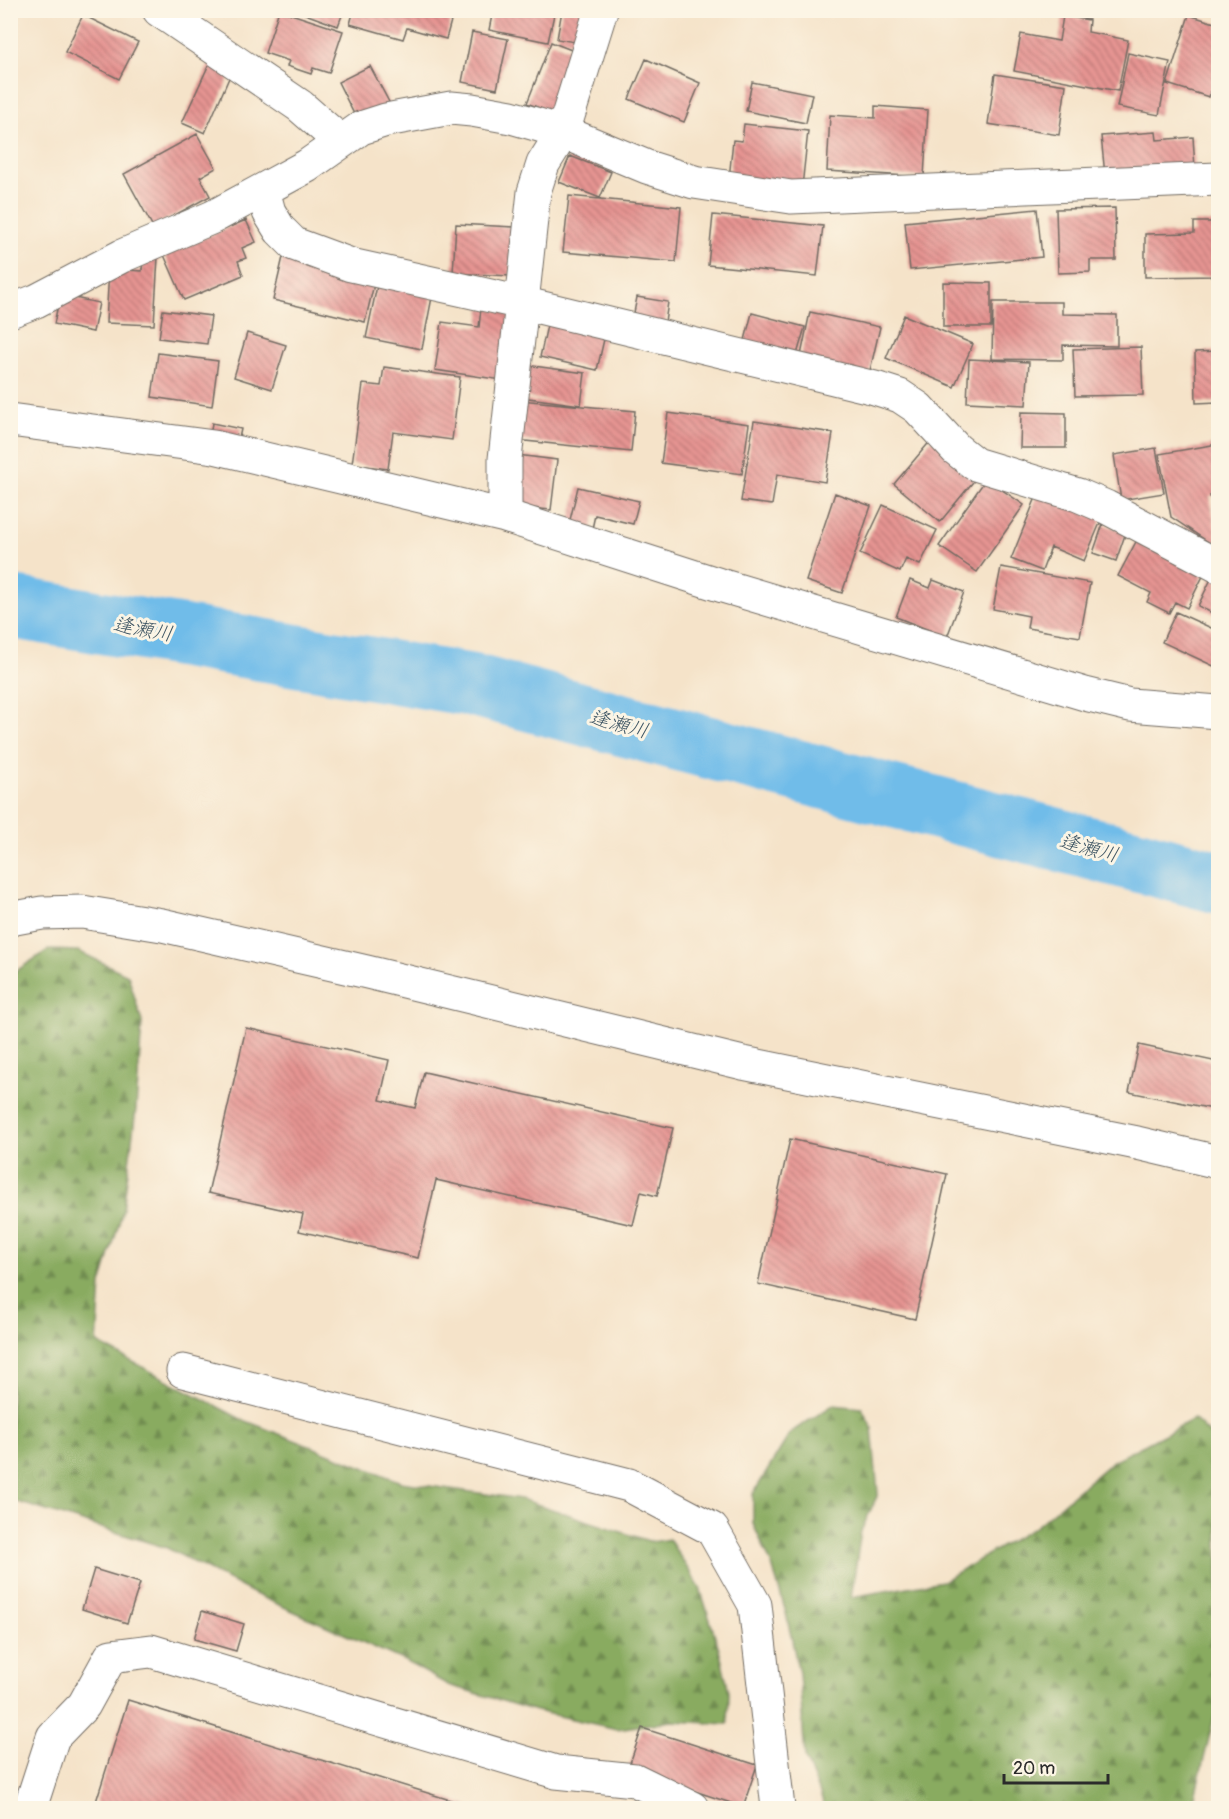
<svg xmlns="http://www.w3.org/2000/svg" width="1229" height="1819" font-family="Pangolin,'Klee One',sans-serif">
<defs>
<pattern id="forest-firs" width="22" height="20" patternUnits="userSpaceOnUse" patternTransform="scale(1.5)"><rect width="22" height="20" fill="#89ab60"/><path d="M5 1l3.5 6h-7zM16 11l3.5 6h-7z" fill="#708b4f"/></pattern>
<pattern id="building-back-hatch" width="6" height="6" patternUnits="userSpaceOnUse" patternTransform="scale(1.5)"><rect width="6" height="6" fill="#e69492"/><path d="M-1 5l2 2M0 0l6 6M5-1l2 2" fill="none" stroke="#bb7977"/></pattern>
</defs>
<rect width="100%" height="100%" fill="#fcf5e5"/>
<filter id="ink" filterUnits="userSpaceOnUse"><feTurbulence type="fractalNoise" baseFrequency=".0167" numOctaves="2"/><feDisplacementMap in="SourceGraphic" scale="12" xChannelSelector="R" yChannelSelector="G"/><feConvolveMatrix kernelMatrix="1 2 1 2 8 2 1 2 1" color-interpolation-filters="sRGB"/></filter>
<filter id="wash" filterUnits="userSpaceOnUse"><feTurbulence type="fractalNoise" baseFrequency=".008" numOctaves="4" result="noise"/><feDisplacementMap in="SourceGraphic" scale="24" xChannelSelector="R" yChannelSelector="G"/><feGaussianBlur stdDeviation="1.35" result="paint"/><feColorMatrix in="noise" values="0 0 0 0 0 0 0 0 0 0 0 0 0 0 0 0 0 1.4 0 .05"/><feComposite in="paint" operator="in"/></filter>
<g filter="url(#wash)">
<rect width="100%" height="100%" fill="#f5e3c9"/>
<path fill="url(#forest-firs)" stroke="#5a6b46" stroke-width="1.5" d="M 48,950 L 78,951 L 128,975 L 142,1022 L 136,1109 L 123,1210 L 101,1284 L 97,1343 L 241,1419 L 401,1482 L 521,1499 L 652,1542 L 669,1539 L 700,1588 L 719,1649 L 729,1692 L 728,1724 L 672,1721 L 617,1729 L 536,1711 L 448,1685 L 407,1662 L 255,1594 L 167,1548 L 11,1500 L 10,975 Z
M 833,1405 L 862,1408 L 872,1428 L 878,1494 L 861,1531 L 851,1597 L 943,1581 L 1035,1527 L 1113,1461 L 1194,1419 L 1218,1442 L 1218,1701 L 1192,1808 L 825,1808 L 819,1791 L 805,1758 L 799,1673 L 786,1613 L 772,1565 L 753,1524 L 753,1494 L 791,1432 Z"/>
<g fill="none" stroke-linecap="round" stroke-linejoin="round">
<path stroke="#6fbce9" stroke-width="63" d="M 10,607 L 476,686 L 1218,882"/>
</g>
<g id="blocks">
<path fill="url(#building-back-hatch)" d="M 279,10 L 343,31 L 329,73 L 313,68 L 311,74 L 287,66 L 289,61 L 265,53 Z
M 294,10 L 344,10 L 338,26 Z
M 354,10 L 454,10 L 446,39 L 407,28 L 403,39 L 350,24 Z
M 493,10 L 555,10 L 548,42 L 489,30 Z
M 562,10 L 592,10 L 586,44 L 557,39 Z
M 83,15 L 138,42 L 119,79 L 65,52 Z
M 1189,15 L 1218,24 L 1218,66 L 1209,97 L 1167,84 Z
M 1063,16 L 1089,20 L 1088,32 L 1128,40 L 1118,91 L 1014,71 L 1021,34 L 1059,41 Z
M 472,32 L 508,39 L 497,89 L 462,82 Z
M 551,42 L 584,55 L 559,116 L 527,103 Z
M 1128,53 L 1170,62 L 1159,115 L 1117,107 Z
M 646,59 L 700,83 L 684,122 L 629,99 Z
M 210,62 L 232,71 L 205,133 L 182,123 Z
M 370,66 L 390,104 L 357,120 L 338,82 Z
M 995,74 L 1066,85 L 1059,135 L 988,124 Z
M 752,82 L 812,94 L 806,123 L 746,111 Z
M 875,106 L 928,110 L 924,177 L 827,171 L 830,115 L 875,118 Z
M 744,124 L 808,131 L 802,187 L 729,179 L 733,140 L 742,141 Z
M 1156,132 L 1157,140 L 1193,137 L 1195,168 L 1105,175 L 1101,136 Z
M 197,134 L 216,168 L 200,177 L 210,196 L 153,227 L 124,174 Z
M 570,156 L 611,172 L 600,198 L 559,182 Z
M 569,196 L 681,207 L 676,262 L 563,252 Z
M 1115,208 L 1116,260 L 1090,260 L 1090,272 L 1058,273 L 1056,209 Z
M 1037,209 L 1042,257 L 910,270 L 905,222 Z
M 713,215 L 823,226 L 817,276 L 708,265 Z
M 246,220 L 256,242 L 242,248 L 246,258 L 238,261 L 243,275 L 184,300 L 164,255 Z
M 1194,222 L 1218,222 L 1218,276 L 1145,277 L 1145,234 L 1194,233 Z
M 456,224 L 514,227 L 511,276 L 453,273 Z
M 143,257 L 158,257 L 154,325 L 106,323 L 109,269 L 142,271 Z
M 283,257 L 375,280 L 365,322 L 273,300 Z
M 378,281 L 433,292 L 422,349 L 366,338 Z
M 943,282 L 991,283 L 991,327 L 943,327 Z
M 60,295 L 99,303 L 93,332 L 54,324 Z
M 637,297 L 668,302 L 664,329 L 632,323 Z
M 993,302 L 1062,302 L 1062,314 L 1117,315 L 1117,346 L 1063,345 L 1063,360 L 992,359 Z
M 481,308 L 511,312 L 502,380 L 435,370 L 442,322 L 479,327 Z
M 163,310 L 211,316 L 207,344 L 159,338 Z
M 810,312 L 880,327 L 869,375 L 800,360 Z
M 752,313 L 805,327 L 796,358 L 744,344 Z
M 904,315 L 973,344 L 954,387 L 886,358 Z
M 548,321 L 605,335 L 597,370 L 540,357 Z
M 247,333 L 286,345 L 272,389 L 234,377 Z
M 1141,347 L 1143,395 L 1075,396 L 1073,349 Z
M 1218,351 L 1218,402 L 1196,403 L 1195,352 Z
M 158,353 L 218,361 L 212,406 L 152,397 Z
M 969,359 L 1029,362 L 1026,405 L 967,402 Z
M 526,365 L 585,373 L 581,405 L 521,397 Z
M 384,367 L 460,377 L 452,440 L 393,432 L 388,469 L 352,464 L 363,384 L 381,386 Z
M 520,400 L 635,411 L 631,452 L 516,440 Z
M 1021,412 L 1066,413 L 1066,448 L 1020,448 Z
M 668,413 L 749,424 L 742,474 L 661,463 Z
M 754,421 L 833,433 L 825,482 L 777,474 L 772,505 L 741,501 Z
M 212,423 L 241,429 L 238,443 L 210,438 Z
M 932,439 L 977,477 L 940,522 L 894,484 Z
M 1218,444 L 1218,495 L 1210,496 L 1218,542 L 1210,543 L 1171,517 L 1159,454 Z
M 1156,448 L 1164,493 L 1121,500 L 1114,455 Z
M 517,455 L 557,460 L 551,510 L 511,506 Z
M 986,479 L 1024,505 L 977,572 L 939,546 Z
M 578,487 L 639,501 L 633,524 L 595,515 L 592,529 L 569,524 Z
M 1039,490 L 1103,516 L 1084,561 L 1051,547 L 1042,571 L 1011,559 Z
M 835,493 L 871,506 L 842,593 L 806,581 Z
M 883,505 L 937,530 L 920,565 L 906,559 L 900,572 L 860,554 Z
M 1103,524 L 1126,532 L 1116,561 L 1093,553 Z
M 1138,538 L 1205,572 L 1187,608 L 1175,602 L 1169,613 L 1147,602 L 1151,593 L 1118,576 Z
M 1001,567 L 1090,583 L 1080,637 L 1027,628 L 1029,616 L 993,609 Z
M 1213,575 L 1218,578 L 1218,616 L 1198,606 Z
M 910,580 L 930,588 L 933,580 L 964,592 L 947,637 L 896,617 Z
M 1176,612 L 1218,631 L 1218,668 L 1162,642 Z
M 246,1028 L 389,1060 L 380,1100 L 415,1108 L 424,1072 L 673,1128 L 657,1196 L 641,1192 L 633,1225 L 436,1180 L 418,1258 L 299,1231 L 303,1214 L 208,1193 Z
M 1139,1045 L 1218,1062 L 1218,1110 L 1129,1092 Z
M 790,1139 L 947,1174 L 915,1319 L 758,1284 Z
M 94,1569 L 140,1583 L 127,1623 L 82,1609 Z
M 202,1611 L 244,1624 L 236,1651 L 194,1639 Z
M 128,1700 L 476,1808 L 94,1808 Z
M 642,1728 L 757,1765 L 743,1807 L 628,1769 Z"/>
</g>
</g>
<g filter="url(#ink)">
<use href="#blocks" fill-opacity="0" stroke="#726b62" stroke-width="1.5"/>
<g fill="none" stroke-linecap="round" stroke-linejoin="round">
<g stroke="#726b62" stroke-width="35">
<path id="minor" d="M 159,10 L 300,106 L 341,142
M 263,190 L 269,212 L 280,230 L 294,244 L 351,265 L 522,303 L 875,388 L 900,396 L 918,408 L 956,449 L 975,464 L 1078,495 L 1106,507 L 1218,566
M 10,311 L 36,301 L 122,256 L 213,217 L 307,166 L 361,128 L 386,120 L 451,108 L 472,110 L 511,117 L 563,132 L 647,167 L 694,182 L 791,197 L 1218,179
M 10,420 L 214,447 L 505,516 L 723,586 L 1085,694 L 1130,705 L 1218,712
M 505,516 L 505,459 L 534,192 L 543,164 L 563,132 L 601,10
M 10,919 L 42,913 L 82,912 L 162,925 L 367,972 L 743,1063 L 1137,1143 L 1218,1162
M 183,1371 L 629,1485 L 712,1529 L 755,1605 L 778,1808
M 30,1808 L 53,1737 L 84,1705 L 111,1656 L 151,1651 L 556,1772 L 635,1780 L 692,1808"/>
</g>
<use href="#minor" stroke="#fff" stroke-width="33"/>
</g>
</g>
<g text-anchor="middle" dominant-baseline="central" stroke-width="6" stroke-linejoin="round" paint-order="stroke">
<g font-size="20" font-style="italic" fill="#3f5664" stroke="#fcf5e5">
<text transform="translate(143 629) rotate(10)">逢瀬川</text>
<text transform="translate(619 724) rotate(15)">逢瀬川</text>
<text transform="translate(1089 848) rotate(15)">逢瀬川</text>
</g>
</g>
<rect width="1229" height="1819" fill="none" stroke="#fcf5e5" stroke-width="36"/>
<path d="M1004 1774v9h104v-9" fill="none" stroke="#2b2b2b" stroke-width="3"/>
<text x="1013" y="1774" font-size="18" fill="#2b2b2b" stroke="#fcf5e5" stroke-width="4.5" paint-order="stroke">20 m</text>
</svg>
